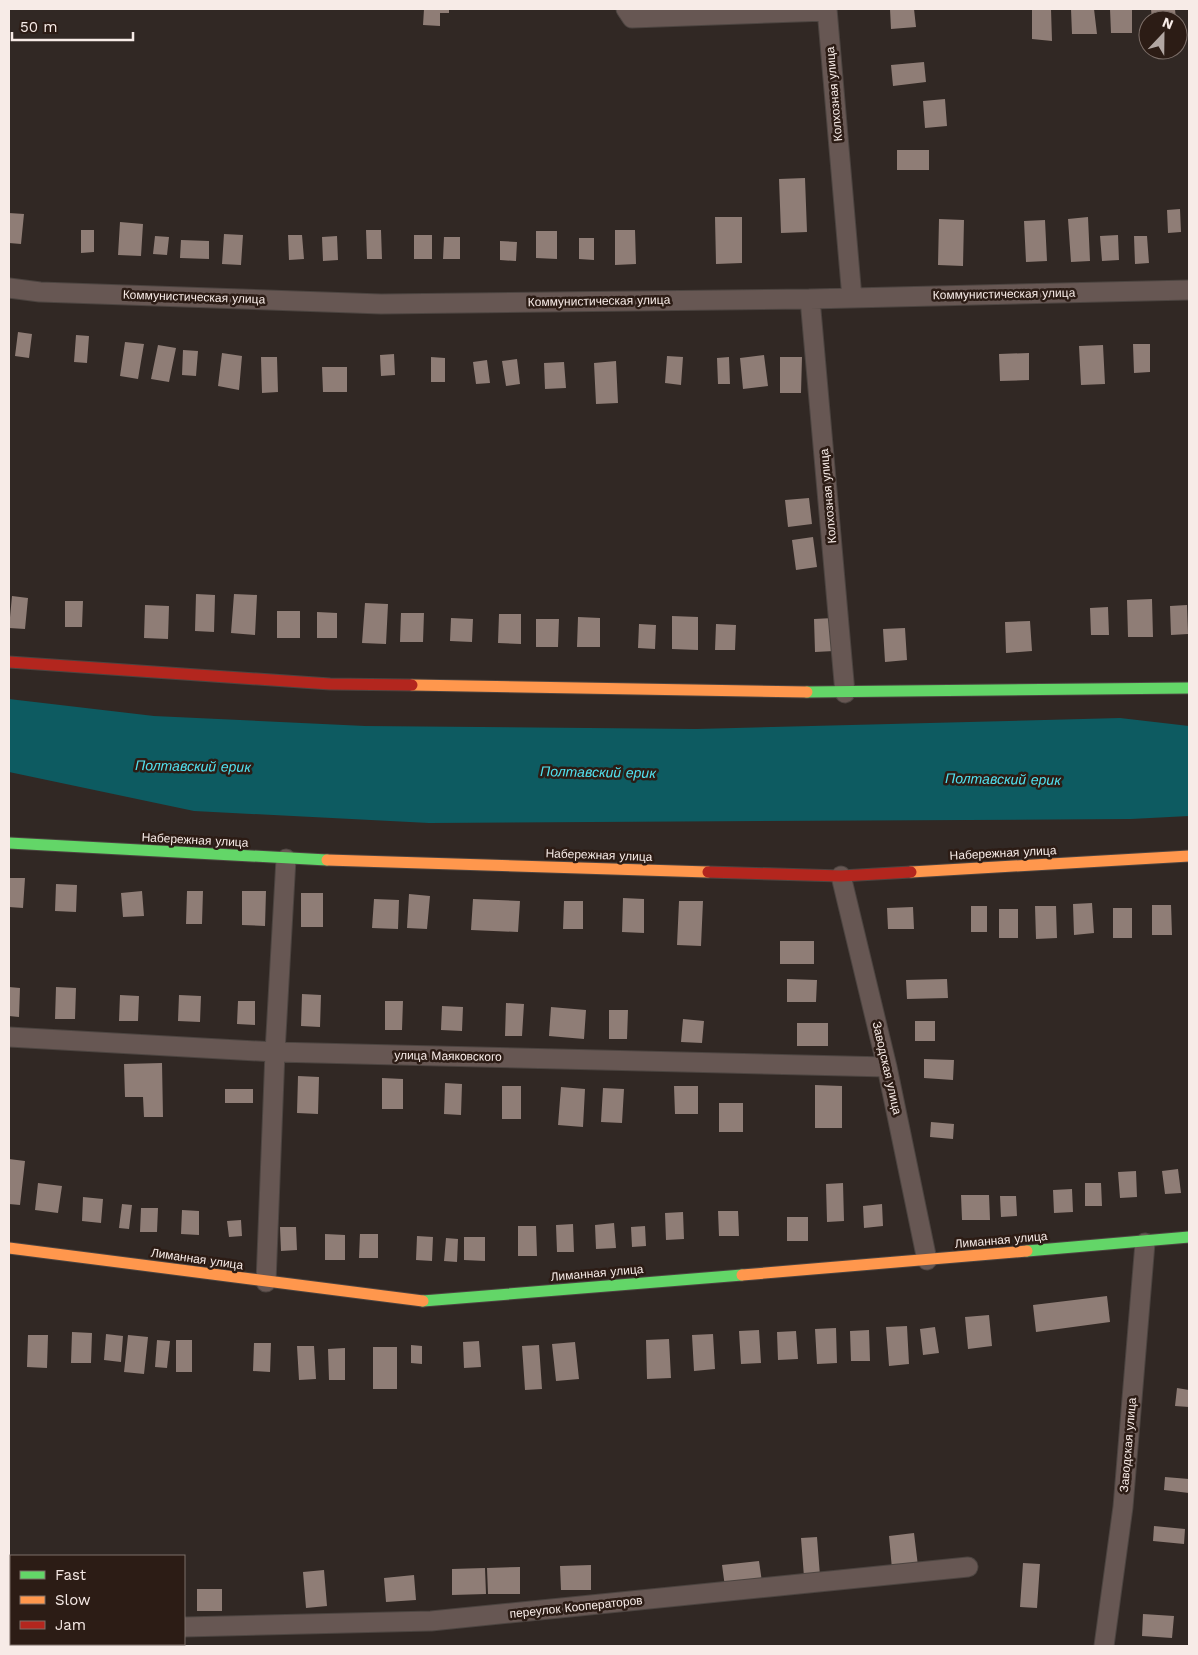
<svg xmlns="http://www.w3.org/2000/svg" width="1198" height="1655" font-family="'Work Sans',sans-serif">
<rect width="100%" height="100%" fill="#312824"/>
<path fill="#0d5b61" d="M 9,699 L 154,716 L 365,726 L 696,729 L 1120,718 L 1189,726 L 1189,816 L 1131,819 L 429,823 L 194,811 L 9,772 Z"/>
<path fill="#8f7d76" d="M 424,9 L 449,9 L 449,13 L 440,13 L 440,26 L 423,25 Z
M 890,9 L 914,9 L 916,27 L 891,29 Z
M 1032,9 L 1051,9 L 1052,41 L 1032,39 Z
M 1071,9 L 1094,9 L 1097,34 L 1072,34 Z
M 1110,9 L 1132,9 L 1132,33 L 1111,33 Z
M 1151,9 L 1175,9 L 1176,20 L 1152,20 Z
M 924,62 L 926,82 L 893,86 L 891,65 Z
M 945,99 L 947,126 L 925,128 L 923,101 Z
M 897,150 L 929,150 L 929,170 L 897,170 Z
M 805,178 L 807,232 L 781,233 L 779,179 Z
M 1180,209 L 1181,232 L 1168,233 L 1167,210 Z
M 9,213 L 24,214 L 21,244 L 9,243 Z
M 715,217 L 742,217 L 742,263 L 716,264 Z
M 1088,217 L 1090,261 L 1071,262 L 1068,219 Z
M 939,219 L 964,220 L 963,266 L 938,265 Z
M 1045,220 L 1047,261 L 1026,262 L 1024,221 Z
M 120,222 L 143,224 L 141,256 L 118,255 Z
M 81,230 L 94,230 L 94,252 L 81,253 Z
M 366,230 L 381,230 L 382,259 L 367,259 Z
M 615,230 L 635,230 L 636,264 L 615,265 Z
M 536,231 L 557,231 L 557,259 L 536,258 Z
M 224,234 L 243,235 L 241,265 L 222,264 Z
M 288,235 L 302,235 L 304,259 L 289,260 Z
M 414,235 L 432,235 L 432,259 L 414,259 Z
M 1118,235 L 1119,260 L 1102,261 L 1100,236 Z
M 155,236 L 169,237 L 167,255 L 153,254 Z
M 337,236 L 338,260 L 323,261 L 322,237 Z
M 1134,236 L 1147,236 L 1149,263 L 1135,264 Z
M 444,237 L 460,237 L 460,259 L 443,259 Z
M 579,238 L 594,238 L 594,260 L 579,259 Z
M 181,240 L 209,241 L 209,259 L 180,258 Z
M 500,241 L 517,242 L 516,261 L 500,260 Z
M 18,332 L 32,334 L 29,358 L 15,356 Z
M 76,335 L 89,336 L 87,363 L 74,362 Z
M 125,342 L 144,344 L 138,379 L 120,376 Z
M 1133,344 L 1150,344 L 1150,372 L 1134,373 Z
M 158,345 L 176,348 L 169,382 L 151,379 Z
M 1103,345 L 1105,384 L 1081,385 L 1079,346 Z
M 183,350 L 198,351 L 196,376 L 182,375 Z
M 222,353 L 242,356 L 239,390 L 218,386 Z
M 1029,353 L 1029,380 L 1000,381 L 999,354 Z
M 394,354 L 395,375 L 381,376 L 380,355 Z
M 764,355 L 768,386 L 743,389 L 740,358 Z
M 667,356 L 683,357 L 681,385 L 665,383 Z
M 261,357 L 277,357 L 278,392 L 262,393 Z
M 431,357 L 445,358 L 445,382 L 431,382 Z
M 729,357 L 730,384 L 718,384 L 717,358 Z
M 780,357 L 802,357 L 801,393 L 780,393 Z
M 517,359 L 520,384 L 506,386 L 502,361 Z
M 487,360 L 490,383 L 476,384 L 473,362 Z
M 616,361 L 618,403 L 596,404 L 594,363 Z
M 564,362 L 566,388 L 545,389 L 544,363 Z
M 322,367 L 347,367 L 347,392 L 323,392 Z
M 809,498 L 812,524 L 788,527 L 785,500 Z
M 813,537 L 817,567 L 796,570 L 792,540 Z
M 196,594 L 215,595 L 214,632 L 195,631 Z
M 234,594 L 257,595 L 255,635 L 231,633 Z
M 12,596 L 28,598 L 25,629 L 9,628 Z
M 1152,599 L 1153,637 L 1128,637 L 1127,600 Z
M 65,601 L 83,601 L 82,627 L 65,627 Z
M 365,603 L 388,604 L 386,644 L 362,643 Z
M 145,605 L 169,606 L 168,639 L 144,638 Z
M 1187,605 L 1188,634 L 1171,635 L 1170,606 Z
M 1108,607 L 1109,635 L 1091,635 L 1090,608 Z
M 277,611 L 300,611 L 300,638 L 277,638 Z
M 317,612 L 337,613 L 337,638 L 317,638 Z
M 401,613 L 424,613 L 423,642 L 400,642 Z
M 499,614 L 521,614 L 521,644 L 498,643 Z
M 672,616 L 698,617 L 698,650 L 672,649 Z
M 578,617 L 600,618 L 600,647 L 577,647 Z
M 451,618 L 473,619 L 472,642 L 450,641 Z
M 833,618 L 834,651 L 815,652 L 814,619 Z
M 536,619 L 559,619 L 558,647 L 536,647 Z
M 1030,621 L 1032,651 L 1006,653 L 1005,622 Z
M 639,624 L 656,625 L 655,649 L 638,648 Z
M 716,624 L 736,625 L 735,650 L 715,650 Z
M 905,628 L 907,660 L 885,662 L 883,629 Z
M 9,878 L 25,878 L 23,908 L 9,907 Z
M 56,884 L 77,885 L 76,912 L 55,911 Z
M 142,891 L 144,916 L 123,917 L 121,893 Z
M 187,891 L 203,891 L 202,924 L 186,924 Z
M 242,891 L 266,891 L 265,926 L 242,925 Z
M 301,893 L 323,893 L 323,927 L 301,927 Z
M 409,894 L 430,896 L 427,929 L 407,928 Z
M 623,898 L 644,899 L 644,933 L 622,932 Z
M 374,899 L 399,900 L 398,929 L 372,928 Z
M 473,899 L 520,901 L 518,932 L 471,930 Z
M 564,901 L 583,901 L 583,929 L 563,929 Z
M 679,901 L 703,901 L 701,946 L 677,945 Z
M 1092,903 L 1094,933 L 1074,935 L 1073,904 Z
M 1152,905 L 1171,905 L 1172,935 L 1152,935 Z
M 971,906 L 987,906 L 987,932 L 971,932 Z
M 1035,906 L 1056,906 L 1057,938 L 1036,939 Z
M 913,907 L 914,929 L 888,929 L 887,908 Z
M 1113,908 L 1132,908 L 1132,938 L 1113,938 Z
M 999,909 L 1018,909 L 1018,938 L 999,938 Z
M 780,941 L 814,941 L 814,964 L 780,964 Z
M 787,979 L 817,980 L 816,1002 L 787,1002 Z
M 947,979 L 948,998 L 907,999 L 906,980 Z
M 9,987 L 20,988 L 19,1017 L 9,1016 Z
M 56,987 L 76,988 L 75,1019 L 55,1019 Z
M 302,994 L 321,995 L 320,1027 L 301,1026 Z
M 120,995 L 139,996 L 138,1021 L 119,1021 Z
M 179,995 L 201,996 L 200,1022 L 178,1021 Z
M 238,1001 L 255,1001 L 255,1025 L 237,1024 Z
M 385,1001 L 403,1001 L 402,1030 L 385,1030 Z
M 506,1003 L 524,1004 L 522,1036 L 505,1036 Z
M 442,1006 L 463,1007 L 462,1031 L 441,1030 Z
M 551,1007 L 586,1010 L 584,1039 L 549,1036 Z
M 609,1010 L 628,1010 L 627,1039 L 609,1039 Z
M 683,1019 L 704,1021 L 702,1043 L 681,1042 Z
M 915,1021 L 935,1021 L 935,1041 L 915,1041 Z
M 797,1023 L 828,1023 L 828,1046 L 797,1046 Z
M 924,1059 L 954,1060 L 953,1080 L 924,1078 Z
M 162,1063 L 163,1117 L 144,1117 L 143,1097 L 125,1097 L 124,1064 Z
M 298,1076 L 319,1077 L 318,1114 L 297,1113 Z
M 382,1078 L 403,1079 L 403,1109 L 382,1109 Z
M 445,1083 L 462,1084 L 461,1115 L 444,1114 Z
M 815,1085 L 842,1086 L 842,1128 L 815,1128 Z
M 502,1086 L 521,1086 L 521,1119 L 502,1119 Z
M 674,1086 L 698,1086 L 698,1114 L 675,1114 Z
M 561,1087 L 585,1089 L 583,1127 L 558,1125 Z
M 603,1088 L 624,1089 L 622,1123 L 601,1122 Z
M 225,1089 L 253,1089 L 253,1103 L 225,1103 Z
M 719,1103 L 743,1103 L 743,1132 L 719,1132 Z
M 931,1122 L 954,1124 L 953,1139 L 930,1137 Z
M 9,1159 L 25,1161 L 20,1205 L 9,1204 Z
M 1178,1169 L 1181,1193 L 1165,1194 L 1162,1171 Z
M 1136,1171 L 1137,1197 L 1120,1198 L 1118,1172 Z
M 38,1183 L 62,1186 L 58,1213 L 35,1210 Z
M 843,1183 L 844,1221 L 827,1222 L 826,1184 Z
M 1085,1183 L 1101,1183 L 1102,1206 L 1085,1206 Z
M 1072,1189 L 1073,1212 L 1054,1213 L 1053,1190 Z
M 961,1195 L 989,1195 L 990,1220 L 962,1220 Z
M 1000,1196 L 1016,1196 L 1017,1216 L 1001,1217 Z
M 83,1197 L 103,1199 L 101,1223 L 82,1221 Z
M 122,1204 L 132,1205 L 129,1229 L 119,1228 Z
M 882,1204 L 883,1226 L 864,1228 L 863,1206 Z
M 141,1208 L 158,1208 L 157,1232 L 140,1232 Z
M 182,1210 L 199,1211 L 199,1235 L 181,1234 Z
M 718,1211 L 738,1211 L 739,1236 L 719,1236 Z
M 683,1212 L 684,1239 L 666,1240 L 665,1213 Z
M 787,1217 L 808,1217 L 808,1241 L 787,1241 Z
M 241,1220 L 242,1236 L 229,1237 L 227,1221 Z
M 614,1223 L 616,1248 L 596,1249 L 595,1225 Z
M 573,1224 L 574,1252 L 557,1252 L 556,1225 Z
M 518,1226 L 536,1226 L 537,1256 L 518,1256 Z
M 645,1226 L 646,1246 L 632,1247 L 631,1227 Z
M 280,1227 L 296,1227 L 297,1250 L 281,1251 Z
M 325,1234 L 345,1235 L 345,1260 L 325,1260 Z
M 360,1234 L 378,1234 L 378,1258 L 359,1258 Z
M 417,1236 L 433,1237 L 432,1261 L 416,1260 Z
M 464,1237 L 485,1237 L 485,1261 L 464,1260 Z
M 446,1238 L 458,1239 L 457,1262 L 444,1261 Z
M 1107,1296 L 1110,1322 L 1036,1332 L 1033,1305 Z
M 989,1315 L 992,1346 L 968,1349 L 965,1317 Z
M 907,1326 L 909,1364 L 889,1366 L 886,1327 Z
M 935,1327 L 939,1353 L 923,1355 L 920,1329 Z
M 836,1328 L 837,1363 L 817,1364 L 815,1329 Z
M 759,1330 L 761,1363 L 741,1364 L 739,1331 Z
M 869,1330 L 870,1361 L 851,1361 L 850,1331 Z
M 796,1331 L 798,1359 L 778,1360 L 777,1332 Z
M 72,1332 L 92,1333 L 91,1363 L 71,1363 Z
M 106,1334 L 123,1336 L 121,1362 L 104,1360 Z
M 713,1334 L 715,1369 L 694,1371 L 692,1335 Z
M 28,1335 L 48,1335 L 47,1368 L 27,1367 Z
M 128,1335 L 148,1337 L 144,1374 L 124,1372 Z
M 669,1339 L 671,1378 L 647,1379 L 646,1340 Z
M 157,1340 L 170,1341 L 167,1368 L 155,1367 Z
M 176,1340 L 192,1340 L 192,1372 L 176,1372 Z
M 479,1341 L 481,1367 L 464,1368 L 463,1342 Z
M 575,1342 L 579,1379 L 556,1381 L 552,1344 Z
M 254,1343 L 271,1343 L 270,1372 L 253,1371 Z
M 411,1345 L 422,1346 L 422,1364 L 411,1363 Z
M 539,1345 L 542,1389 L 525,1390 L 522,1346 Z
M 297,1346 L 314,1346 L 316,1379 L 299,1380 Z
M 373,1347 L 397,1347 L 397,1389 L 373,1389 Z
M 345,1348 L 345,1380 L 329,1380 L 328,1349 Z
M 1177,1388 L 1189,1390 L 1189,1407 L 1175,1406 Z
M 1165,1477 L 1189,1479 L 1189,1493 L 1164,1490 Z
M 1154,1526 L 1185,1529 L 1184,1544 L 1153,1541 Z
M 914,1533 L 918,1566 L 892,1569 L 889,1536 Z
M 817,1537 L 820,1576 L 804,1577 L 801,1538 Z
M 759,1561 L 762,1582 L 725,1587 L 722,1565 Z
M 1023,1563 L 1040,1564 L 1037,1608 L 1020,1607 Z
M 591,1565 L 591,1590 L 561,1590 L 560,1566 Z
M 520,1567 L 520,1594 L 488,1594 L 487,1568 Z
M 485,1568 L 486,1594 L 452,1595 L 452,1569 Z
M 324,1570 L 327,1606 L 306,1608 L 303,1572 Z
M 414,1575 L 416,1600 L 386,1602 L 384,1578 Z
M 197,1589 L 222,1589 L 222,1611 L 197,1611 Z
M 1143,1614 L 1174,1616 L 1172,1638 L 1142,1636 Z"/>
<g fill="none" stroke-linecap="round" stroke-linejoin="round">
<g stroke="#4c4440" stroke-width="21">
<path id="street" d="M 626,9 L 632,18 L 827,11
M 827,9 L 852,298
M 9,288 L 40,292 L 381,304 L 810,299 L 1189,290
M 810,299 L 845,693
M 841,876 L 887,1067 L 927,1260
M 9,1037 L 275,1052 L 887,1067
M 266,1282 L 275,1052 L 286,859
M 184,1627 L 431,1621 L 968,1567
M 9,1631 L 11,1631
M 1104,1646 L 1123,1507 L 1145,1243"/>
</g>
<g stroke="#4c4440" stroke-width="13">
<path id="fast" d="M 807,692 L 1189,688
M 9,843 L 327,860
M 1027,1251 L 1189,1237
M 423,1301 L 742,1275"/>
</g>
<g stroke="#4c4440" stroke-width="13">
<path id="slow" d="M 412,685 L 807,692
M 327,860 L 708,872
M 911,872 L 1189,856
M 9,1248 L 423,1301
M 742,1275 L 1027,1251"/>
</g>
<g stroke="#4c4440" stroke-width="13">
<path id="jam" d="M 9,662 L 330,684 L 412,685
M 708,872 L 841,876 L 911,872"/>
</g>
<use href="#street" stroke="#675753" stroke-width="19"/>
<use href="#fast" stroke="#63d668" stroke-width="11"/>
<use href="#slow" stroke="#ff974d" stroke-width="11"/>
<use href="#jam" stroke="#b3261e" stroke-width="11"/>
</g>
<g text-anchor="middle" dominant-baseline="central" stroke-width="5" stroke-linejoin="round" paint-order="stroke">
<g font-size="12" fill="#f7ebe7" stroke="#2c1c15">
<text transform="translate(834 94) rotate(-95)">Колхозная улица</text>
<text transform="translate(1004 294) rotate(-1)">Коммунистическая улица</text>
<text transform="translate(194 297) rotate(2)">Коммунистическая улица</text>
<text transform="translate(599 301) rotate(-1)">Коммунистическая улица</text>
<text transform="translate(828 496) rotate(-95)">Колхозная улица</text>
<text transform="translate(195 840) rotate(3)">Набережная улица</text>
<text transform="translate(1003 853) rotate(-3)">Набережная улица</text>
<text transform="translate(599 855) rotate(2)">Набережная улица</text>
<text transform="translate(448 1056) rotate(1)">улица Маяковского</text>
<text transform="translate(887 1068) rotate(77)">Заводская улица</text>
<text transform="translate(1001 1240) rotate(-5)">Лиманная улица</text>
<text transform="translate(197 1259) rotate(8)">Лиманная улица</text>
<text transform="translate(597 1273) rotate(-5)">Лиманная улица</text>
<text transform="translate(1128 1445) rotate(-85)">Заводская улица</text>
<text transform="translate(576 1607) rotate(-6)">переулок Кооператоров</text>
</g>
<g font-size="14" font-style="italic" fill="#51e1ef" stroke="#2c1c15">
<text transform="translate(193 766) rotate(1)">Полтавский ерик</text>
<text transform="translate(598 772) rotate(1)">Полтавский ерик</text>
<text transform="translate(1003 779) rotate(1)">Полтавский ерик</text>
</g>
</g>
<rect width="1198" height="1655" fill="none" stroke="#f7ebe7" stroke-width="20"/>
<rect x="10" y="1555" width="175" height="90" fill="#2c1c15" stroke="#7d6f69"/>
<rect x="20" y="1571" width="25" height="8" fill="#63d668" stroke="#7d6f69"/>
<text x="55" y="1580" font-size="15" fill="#f7ebe7">Fast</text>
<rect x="20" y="1596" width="25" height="8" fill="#ff974d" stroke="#7d6f69"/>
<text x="55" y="1605" font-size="15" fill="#f7ebe7">Slow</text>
<rect x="20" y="1621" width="25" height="8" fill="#b3261e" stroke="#7d6f69"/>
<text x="55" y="1630" font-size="15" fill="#f7ebe7">Jam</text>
<g transform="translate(1163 35) rotate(22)"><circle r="24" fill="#2c1c15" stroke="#7d6f69"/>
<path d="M0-4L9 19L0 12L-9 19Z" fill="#b2a7a3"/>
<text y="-8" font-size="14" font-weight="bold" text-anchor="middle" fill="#f7ebe7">N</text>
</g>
<path d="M12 32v8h121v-8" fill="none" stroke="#f7ebe7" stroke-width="2.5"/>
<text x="20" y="32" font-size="15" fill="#f7ebe7" stroke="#2c1c15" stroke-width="4" paint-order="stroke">50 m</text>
</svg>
